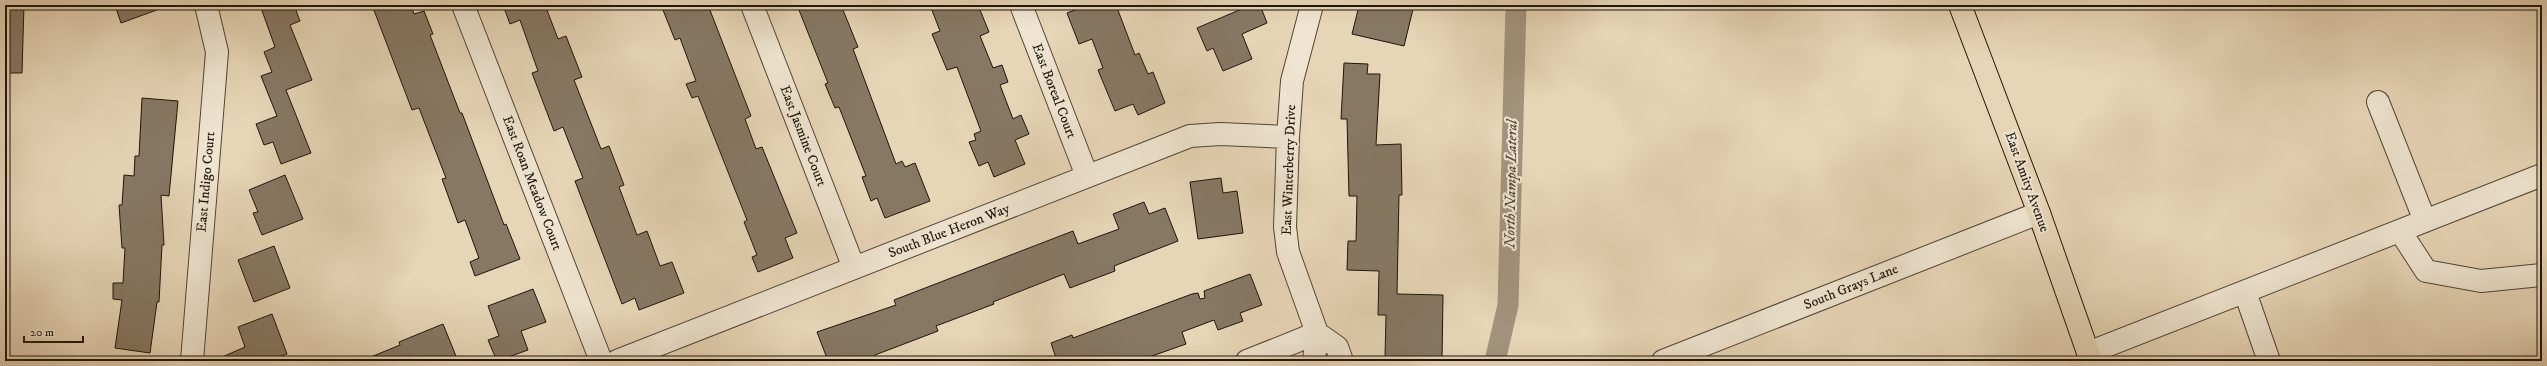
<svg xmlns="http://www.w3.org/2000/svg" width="2547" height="366" font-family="'IM FELL DW Pica',serif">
<rect width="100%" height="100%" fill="#e7d5b7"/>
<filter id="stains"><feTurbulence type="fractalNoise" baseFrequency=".005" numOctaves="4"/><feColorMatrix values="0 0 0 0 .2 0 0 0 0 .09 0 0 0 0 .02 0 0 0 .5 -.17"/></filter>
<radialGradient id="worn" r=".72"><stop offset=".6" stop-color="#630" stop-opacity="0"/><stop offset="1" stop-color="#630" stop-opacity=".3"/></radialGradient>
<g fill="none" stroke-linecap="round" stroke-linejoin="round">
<path stroke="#a3937d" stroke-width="21" d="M 1495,361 L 1508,305 L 1516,5"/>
</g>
<path fill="#877864" stroke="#1f140b" d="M 5,5 L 24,5 L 22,73 L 5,73 Z
M 115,5 L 165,5 L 165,7 L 121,23 Z
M 260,5 L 294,5 L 300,21 L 290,25 L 312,80 L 286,90 L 311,153 L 281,164 L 273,142 L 264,145 L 256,124 L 277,116 L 261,76 L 272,72 L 264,52 L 275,47 Z
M 372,5 L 411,5 L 414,14 L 424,11 L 433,34 L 430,35 L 460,113 L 462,113 L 504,225 L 506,224 L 520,259 L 475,276 L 470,262 L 479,258 L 465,220 L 458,223 L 442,179 L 446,178 L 419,108 L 412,110 Z
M 503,5 L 556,5 L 547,10 L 558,39 L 566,36 L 582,77 L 574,80 L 601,149 L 609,146 L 624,185 L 619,187 L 637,235 L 647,231 L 660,266 L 672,262 L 684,293 L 639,310 L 635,298 L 622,304 L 575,181 L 583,178 L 568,140 L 563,127 L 554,131 L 532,73 L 538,71 L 520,20 L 510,24 Z
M 661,5 L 708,5 L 751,116 L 745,119 L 756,149 L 762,147 L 797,233 L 785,238 L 793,258 L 758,272 L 752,257 L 757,255 L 744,222 L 747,220 L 698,96 L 692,98 L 686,84 L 696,81 L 680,38 L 675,40 Z
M 797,5 L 841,5 L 858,47 L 853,49 L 896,164 L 902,161 L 905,167 L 915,163 L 930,201 L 885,218 L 877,198 L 871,201 L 862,177 L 866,176 L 839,107 L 835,108 L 825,84 L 828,83 Z
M 930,5 L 978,5 L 989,32 L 980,36 L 993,68 L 1002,65 L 1008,82 L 1000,85 L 1013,119 L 1021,115 L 1029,134 L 1015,140 L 1025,164 L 994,177 L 988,162 L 979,166 L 969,142 L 976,140 L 974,134 L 981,131 L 957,67 L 947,70 L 932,34 L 940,31 Z
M 1088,5 L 1116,5 L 1135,55 L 1139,53 L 1148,74 L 1153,72 L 1165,103 L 1138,115 L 1133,104 L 1115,111 L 1098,70 L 1103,68 L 1092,39 L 1079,44 L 1067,13 Z
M 1251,5 L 1260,5 L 1267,23 L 1242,34 L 1252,59 L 1223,71 L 1213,48 L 1207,51 L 1197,28 Z
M 1379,5 L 1414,5 L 1404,46 L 1352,34 L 1359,6 L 1378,10 Z
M 1344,63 L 1368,64 L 1367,74 L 1380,74 L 1376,145 L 1401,144 L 1402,195 L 1399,195 L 1397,294 L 1443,295 L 1442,359 L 1385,357 L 1386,315 L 1378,315 L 1379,271 L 1347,270 L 1348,241 L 1356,241 L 1357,196 L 1349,196 L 1347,119 L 1341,119 Z
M 142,98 L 178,101 L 169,196 L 161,195 L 164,245 L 162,245 L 159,302 L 157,302 L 150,353 L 115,348 L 122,300 L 113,299 L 113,283 L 123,283 L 125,248 L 122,248 L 119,205 L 122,205 L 124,175 L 134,176 L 135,156 L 139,156 Z
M 285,175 L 303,219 L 262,235 L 253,213 L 258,212 L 249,190 Z
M 1221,178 L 1223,193 L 1237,191 L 1243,233 L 1198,239 L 1190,182 Z
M 1144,202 L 1149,214 L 1165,208 L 1178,241 L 1114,266 L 1115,271 L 1070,288 L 1064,274 L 993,302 L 994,304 L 936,326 L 938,331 L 875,355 L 877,361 L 828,361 L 817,332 L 896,305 L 894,300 L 1073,231 L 1078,244 L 1119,229 L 1113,214 Z
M 274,246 L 290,288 L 254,302 L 238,260 Z
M 1250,274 L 1262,305 L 1240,313 L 1243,321 L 1218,330 L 1214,320 L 1182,332 L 1186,344 L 1138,361 L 1057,361 L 1051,343 L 1072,335 L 1073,338 L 1192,294 L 1198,293 L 1200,299 L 1205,298 L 1204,291 Z
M 533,289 L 546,322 L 521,331 L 528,350 L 497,361 L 488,340 L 499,336 L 488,306 Z
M 272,314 L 287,354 L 268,361 L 213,361 L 245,347 L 238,327 Z
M 443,324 L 458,361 L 361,361 L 400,345 L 399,342 Z"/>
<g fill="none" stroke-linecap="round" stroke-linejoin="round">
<g stroke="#514436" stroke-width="24">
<path id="minor" d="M 463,5 L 601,361
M 752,5 L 854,268
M 1021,5 L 1087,176
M 2378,102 L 2425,221
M 2400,231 L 2426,271 L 2481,281 L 2542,275
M 2245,292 L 2269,361
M 2088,353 L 2542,175
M 192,361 L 217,52 L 206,5
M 617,361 L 1190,136 L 1220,134 L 1288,137
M 1247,361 L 1317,333 L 1288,252 L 1285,227 L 1288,137 L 1292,81 L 1312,5
M 1314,361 L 1317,333 L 1337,347 L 1342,361
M 1663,361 L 2039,213"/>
</g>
<g stroke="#1f140b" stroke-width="24">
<path id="major" d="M 1960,5 L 2039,213 L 2091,361"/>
</g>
<use href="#minor" stroke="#efe4d0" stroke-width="22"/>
<use href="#major" stroke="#e7d5b7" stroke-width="22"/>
</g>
<g text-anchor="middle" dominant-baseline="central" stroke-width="4" stroke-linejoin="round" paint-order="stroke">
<g font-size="14" fill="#1f140b" stroke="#efe4d0">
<text transform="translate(1054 91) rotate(69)">East Boreal Court</text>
<text transform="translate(803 136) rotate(69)">East Jasmine Court</text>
<text transform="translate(1289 170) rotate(-88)">East Winterberry Drive</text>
<text transform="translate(206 182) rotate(-85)">East Indigo Court</text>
<text transform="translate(2027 182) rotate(70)">East Amity Avenue</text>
<text transform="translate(532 183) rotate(69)">East Roan Meadow Court</text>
<text transform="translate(949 231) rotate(-21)">South Blue Heron Way</text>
<text transform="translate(1851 287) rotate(-22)">South Grays Lane</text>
</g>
<g font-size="15" font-style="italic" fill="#5a4d3e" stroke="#efe4d0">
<text transform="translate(1511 184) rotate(-89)">North Nampa Lateral</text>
</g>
</g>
<rect width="2547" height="366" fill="none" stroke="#e7d5b7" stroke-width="20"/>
<rect x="6" y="6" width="2535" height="354" fill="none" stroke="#1f140b" stroke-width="2"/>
<rect x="10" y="10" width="2527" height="346" fill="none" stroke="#1f140b"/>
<path d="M24 336v6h59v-6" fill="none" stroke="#1f140b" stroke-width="2"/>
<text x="30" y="336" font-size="12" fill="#1f140b" stroke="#efe4d0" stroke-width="3" paint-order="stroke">20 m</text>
<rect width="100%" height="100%" filter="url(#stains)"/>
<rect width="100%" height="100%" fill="url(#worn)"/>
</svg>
